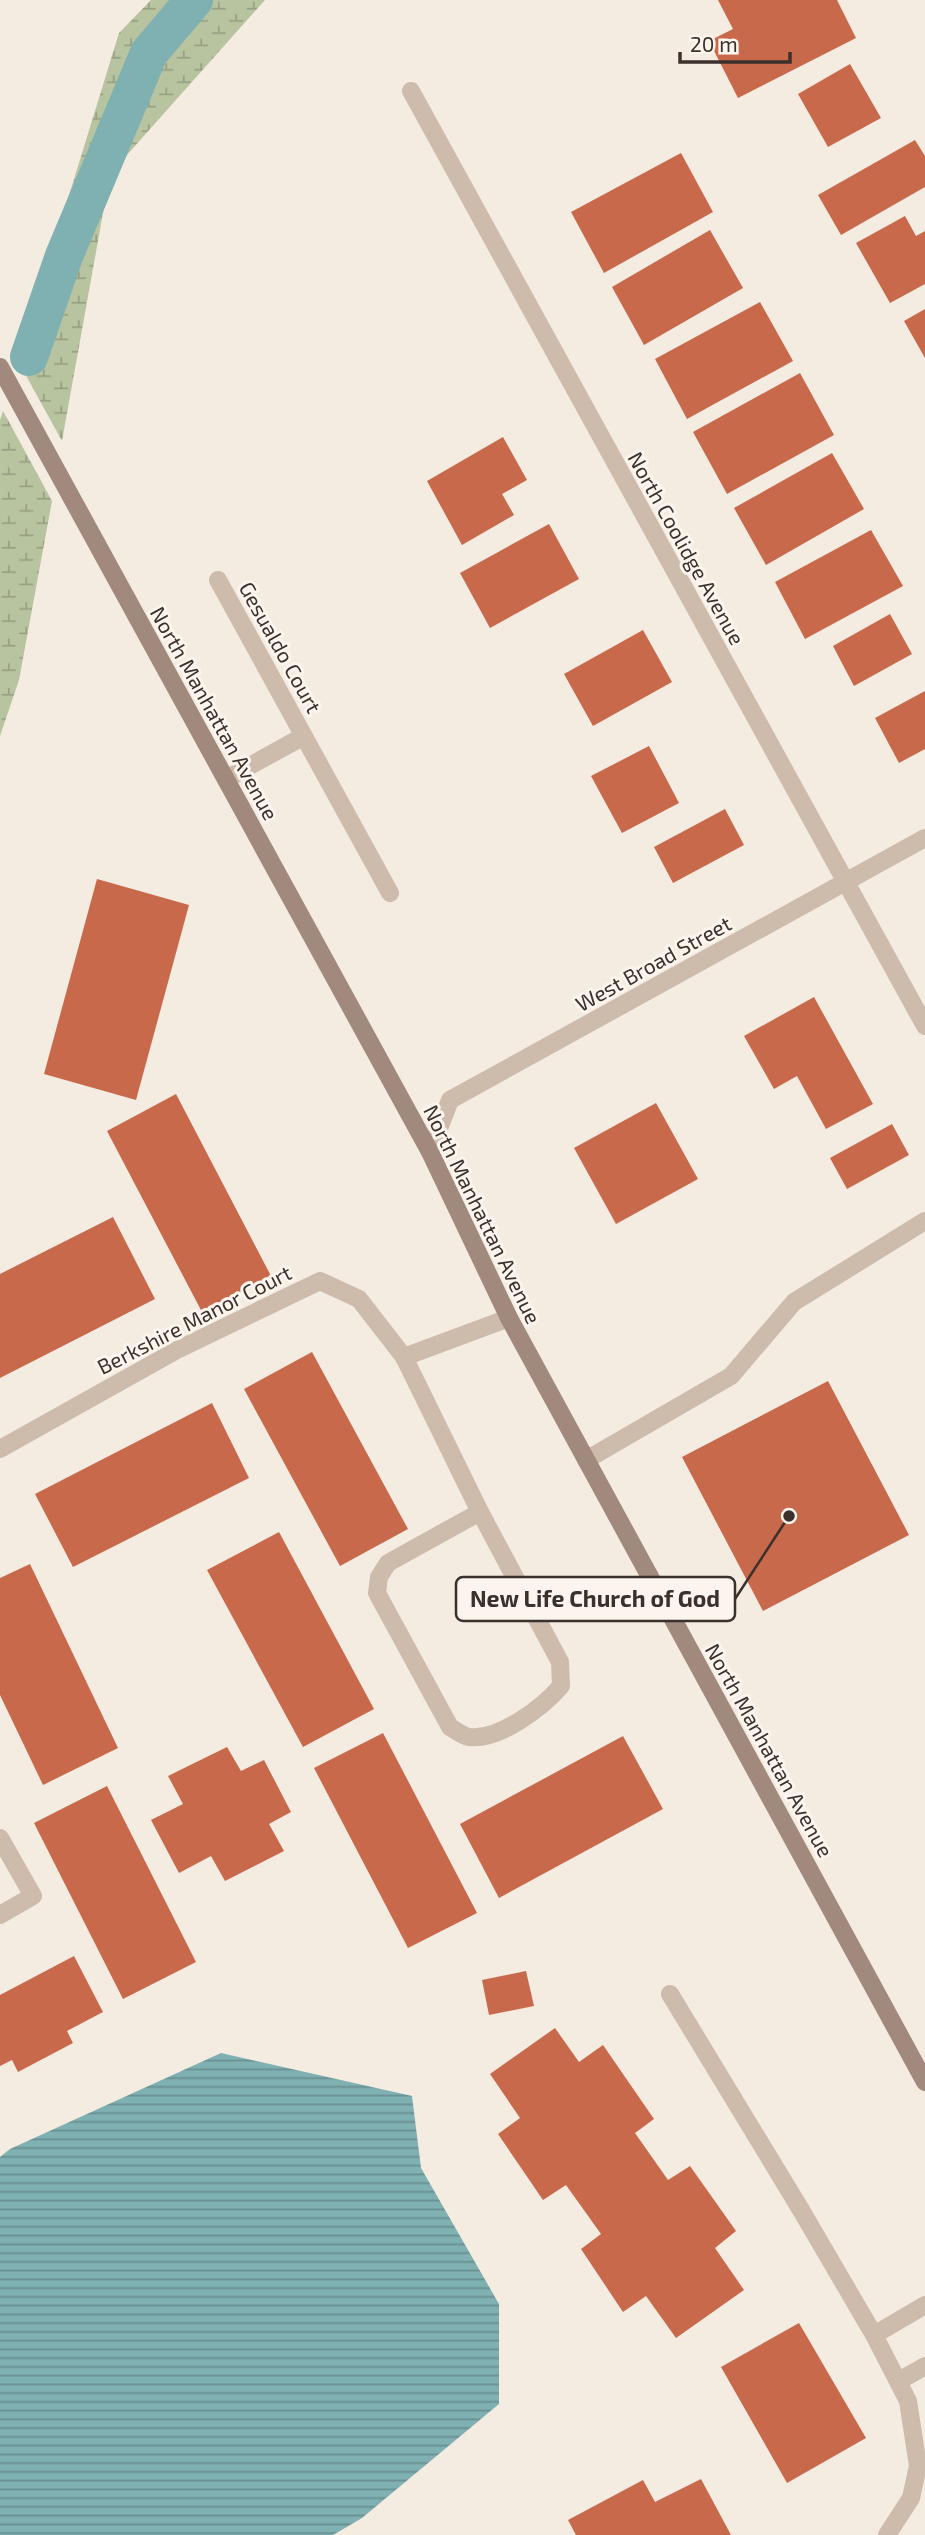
<svg xmlns="http://www.w3.org/2000/svg" width="925" height="2535" font-family="'Exo 2',sans-serif">
<defs>
<pattern id="wetland-marsh" width="20" height="14" patternUnits="userSpaceOnUse" patternTransform="scale(1.75)"><rect width="20" height="14" fill="#b8c4a0"/><path d="M1 5h8M5 5V1M11 12h8M15 12V8" fill="none" stroke="#97a083"/></pattern>
<pattern id="water-rules" width="6" height="5" patternUnits="userSpaceOnUse" patternTransform="scale(1.75)"><rect width="6" height="5" fill="#7fb0b2"/><path d="M0 2.5h6" fill="none" stroke="#699091"/></pattern>
</defs>
<rect width="100%" height="100%" fill="#f4ebe1"/>
<path fill="url(#wetland-marsh)" d="M 151,0 L 265,0 L 110,174 L 62,441 L 18,361 L 119,33 Z
M 3,411 L 52,501 L 19,680 L 0,736 L 0,420 Z"/>
<path fill="url(#water-rules)" d="M 221,2053 L 412,2096 L 421,2168 L 499,2304 L 499,2404 L 362,2518 L 333,2535 L 0,2535 L 0,2157 L 10,2149 Z"/>
<g fill="none" stroke-linecap="round" stroke-linejoin="round">
<path stroke="#7fb0b2" stroke-width="38" d="M 29,357 L 64,256 L 149,53 L 194,0"/>
</g>
<path fill="#c8694b" d="M 718,0 L 837,0 L 856,38 L 738,98 L 709,41 L 733,29 Z
M 850,64 L 881,118 L 828,147 L 798,94 Z
M 915,140 L 925,156 L 925,187 L 841,235 L 818,195 Z
M 681,153 L 713,212 L 604,273 L 571,212 Z
M 905,216 L 916,236 L 925,231 L 925,284 L 890,303 L 856,243 Z
M 710,230 L 743,288 L 644,345 L 612,287 Z
M 760,302 L 793,361 L 687,419 L 655,359 Z
M 925,309 L 925,358 L 904,321 Z
M 800,373 L 834,435 L 727,494 L 693,432 Z
M 503,437 L 527,480 L 502,494 L 514,515 L 462,545 L 427,481 Z
M 832,453 L 864,509 L 766,565 L 734,508 Z
M 549,524 L 579,579 L 490,628 L 460,573 Z
M 871,530 L 903,586 L 805,639 L 775,582 Z
M 890,614 L 912,654 L 854,686 L 833,646 Z
M 643,630 L 672,682 L 593,726 L 564,674 Z
M 925,691 L 925,749 L 899,763 L 875,718 Z
M 649,746 L 679,803 L 622,833 L 591,776 Z
M 725,809 L 744,845 L 673,883 L 654,847 Z
M 97,879 L 189,905 L 136,1100 L 44,1074 Z
M 814,997 L 873,1104 L 826,1129 L 797,1076 L 774,1089 L 744,1036 Z
M 176,1094 L 271,1276 L 202,1312 L 107,1131 Z
M 656,1103 L 698,1179 L 616,1224 L 574,1148 Z
M 892,1124 L 909,1155 L 847,1189 L 830,1158 Z
M 113,1217 L 155,1299 L 0,1378 L 0,1274 Z
M 312,1352 L 408,1529 L 340,1566 L 244,1389 Z
M 828,1381 L 909,1535 L 763,1611 L 682,1457 Z
M 212,1403 L 249,1478 L 73,1567 L 35,1494 Z
M 279,1532 L 374,1709 L 303,1747 L 207,1570 Z
M 30,1564 L 118,1748 L 43,1785 L 0,1695 L 0,1578 Z
M 383,1733 L 477,1913 L 408,1948 L 314,1768 Z
M 623,1736 L 663,1809 L 499,1898 L 460,1824 Z
M 227,1747 L 241,1771 L 264,1760 L 291,1812 L 269,1824 L 284,1851 L 225,1881 L 211,1856 L 179,1873 L 151,1820 L 183,1804 L 168,1776 Z
M 107,1786 L 196,1962 L 123,1999 L 34,1823 Z
M 74,1956 L 103,2012 L 67,2031 L 73,2043 L 18,2072 L 12,2060 L 0,2066 L 0,1995 Z
M 526,1971 L 534,2006 L 489,2015 L 482,1980 Z
M 555,2028 L 579,2062 L 603,2045 L 654,2119 L 635,2133 L 668,2180 L 690,2166 L 736,2231 L 715,2248 L 744,2290 L 676,2338 L 646,2296 L 623,2312 L 581,2249 L 601,2234 L 566,2185 L 543,2200 L 498,2134 L 520,2118 L 490,2074 Z
M 799,2323 L 866,2438 L 787,2483 L 721,2367 Z
M 701,2479 L 731,2535 L 576,2535 L 568,2520 L 643,2480 L 655,2502 Z"/>
<g fill="none" stroke-linecap="round" stroke-linejoin="round">
<path stroke="#cdbbac" stroke-width="18" d="M 404,1357 L 480,1512 L 560,1662 L 561,1686 C 543,1707 499,1741 469,1737 C 463,1736 455,1730 450,1727 L 377,1593 L 379,1577 L 388,1563 L 480,1512
M 586,1460 L 731,1376 L 794,1302 L 925,1221
M 670,1994 L 801,2210"/>
<path stroke="#cdbbac" stroke-width="18" d="M 411,91 L 925,1026
M 218,580 L 390,893
M 226,779 L 304,736
M 430,1152 L 450,1100 L 925,838
M 0,1449 L 177,1350 L 320,1281 L 359,1299 L 404,1357 L 509,1318
M 0,1838 L 33,1896 L 0,1915
M 801,2210 L 874,2335 L 908,2401 L 918,2466 L 911,2498 L 887,2535
M 874,2335 L 925,2305
M 899,2381 L 925,2366"/>
<path stroke="#a18a7d" stroke-width="18" d="M 0,367 L 430,1152 L 509,1318 L 925,2082"/>
</g>
<g text-anchor="middle" dominant-baseline="central" stroke-width="6" stroke-linejoin="round" paint-order="stroke">
<g font-size="21" fill="#3b302b" stroke="#fbf5ee">
<text transform="translate(687 548) rotate(61)">North Coolidge Avenue</text>
<text transform="translate(281 647) rotate(61)">Gesualdo Court</text>
<text transform="translate(215 713) rotate(61)">North Manhattan Avenue</text>
<text transform="translate(653 963) rotate(-29)">West Broad Street</text>
<text transform="translate(483 1214) rotate(64)">North Manhattan Avenue</text>
<text transform="translate(194 1319) rotate(-27)">Berkshire Manor Court</text>
<text transform="translate(770 1750) rotate(61)">North Manhattan Avenue</text>
</g>
</g>
<path fill="none" stroke="#3b302b" stroke-width="2.5" d="M789 1516L735 1599"/>
<circle fill="#3b302b" stroke="#fbf5ee" stroke-width="2.5" cx="789" cy="1516" r="7"/>
<rect fill="#fbf5ee" stroke="#3b302b" stroke-width="2.5" x="456" y="1577" width="279" height="44" rx="7"/>
<g font-size="23" text-anchor="middle" font-weight="bold" fill="#3b302b">
<text x="595" y="1607">New Life Church of God</text>
</g>
<path d="M680 52v10h110v-10" fill="none" stroke="#3b302b" stroke-width="3.5"/>
<text x="690" y="52" font-size="21" fill="#3b302b" stroke="#fbf5ee" stroke-width="5" paint-order="stroke">20 m</text>
</svg>
